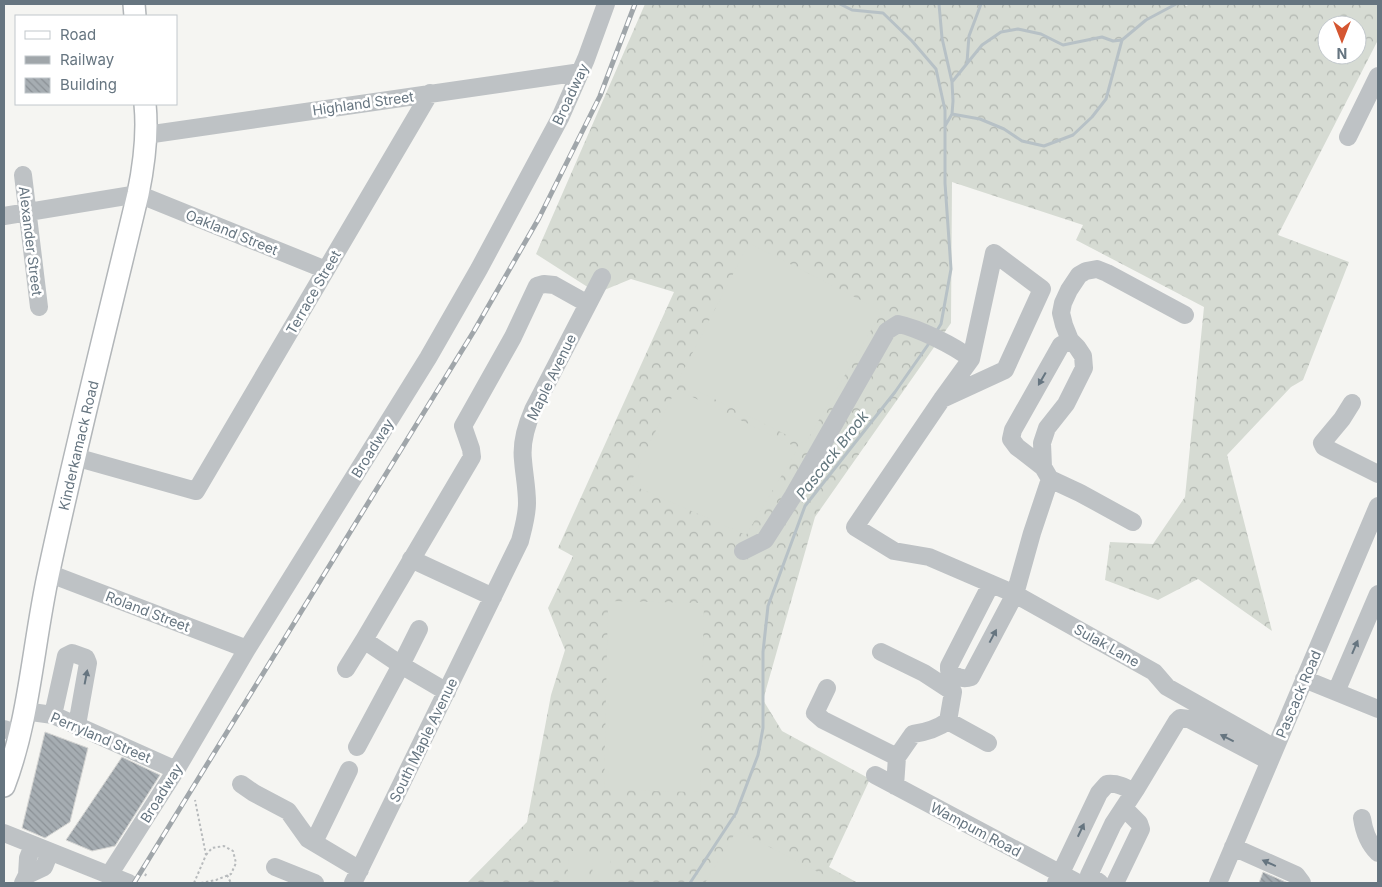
<svg xmlns="http://www.w3.org/2000/svg" width="1382" height="887" font-family="Inter,sans-serif">
<defs>
<pattern id="forest-crowns" width="20" height="18" patternUnits="userSpaceOnUse" patternTransform="scale(1.25)"><rect width="20" height="18" fill="#d6dbd3"/><path d="M2 6a3 3 0 1 1 6 0M12 15a3 3 0 1 1 6 0" fill="none" stroke="#b1b6b0"/></pattern>
<pattern id="building-back-hatch" width="6" height="6" patternUnits="userSpaceOnUse" patternTransform="scale(1.25)"><rect width="6" height="6" fill="#a6adb2"/><path d="M-1 5l2 2M0 0l6 6M5-1l2 2" fill="none" stroke="#8b9196"/></pattern>
</defs>
<rect width="100%" height="100%" fill="#f5f5f2"/>
<path fill="url(#forest-crowns)" fill-rule="evenodd" d="M 645,4 L 1184,4 L 1186,6 L 1190,4 L 1378,4 L 1378,40 L 1278,235 L 1349,262 L 1303,380 L 1291,387 L 1227,455 L 1272,631 L 1198,579 L 1158,600 L 1105,580 L 1110,542 L 1153,544 L 1185,497 L 1204,307 L 1076,240 L 1083,225 L 952,182 L 951,323 L 815,517 L 763,700 L 782,731 L 870,779 L 829,867 L 858,883 L 467,883 L 527,822 L 551,695 L 565,650 L 548,608 L 573,556 L 558,548 L 674,292 L 631,279 L 597,293 L 536,254 ZM 1327,25 L 1357,25 L 1357,55 L 1327,55 Z"/>
<path fill="#d6dbd3" d="M 749,243 L 882,311 L 805,444 L 678,381 Z
M 676,389 L 798,448 L 746,535 L 630,484 Z
M 608,601 L 704,603 L 700,792 L 604,790 Z
M 737,830 L 839,883 L 705,883 Z
M 569,851 L 587,852 L 585,883 L 567,883 Z
M 593,853 L 611,853 L 610,883 L 592,883 Z"/>
<g fill="none" stroke-linecap="round" stroke-linejoin="round">
<path stroke="#b7c1c6" stroke-width="3" d="M 840,4 L 852,10 L 883,13 L 912,41 L 936,69 L 945,110 L 945,183 L 951,269 L 941,324 L 936,332
M 939,4 L 942,38 L 952,82 L 953,101 L 952,114
M 967,62 L 969,36 L 981,4
M 952,82 L 982,45 L 1001,32 L 1018,29 L 1041,34 L 1063,45 L 1102,37 L 1113,41 L 1122,40
M 945,126 L 952,114 L 980,119 L 1004,129 L 1022,141 L 1044,146 L 1073,135 L 1092,117 L 1106,99 L 1122,40 L 1146,20 L 1176,4
M 690,883 L 736,813 L 758,755 L 763,728 L 763,652 L 768,606 L 805,506 L 895,392 L 930,342"/>
</g>
<path fill="url(#building-back-hatch)" stroke="#d6d6d4" d="M 45,732 L 88,748 L 70,822 L 45,838 L 22,828 Z
M 122,757 L 160,775 L 115,846 L 92,851 L 66,840 Z
M 1263,872 L 1288,883 L 1259,883 Z"/>
<g fill="none" stroke-linecap="round" stroke-linejoin="round">
<g stroke="#b2b6b9" stroke-width="24">
<g id="major">
<path d="M 134,4 L 135,16"/>
<path id="s1" d="M 4,786 C 30,718 33,643 49,571 C 76,445 108,320 138,194 C 144,165 148,134 145,104"/>
</g>
</g>
<path stroke="#b8bbbd" stroke-width="2" stroke-dasharray="2.5 2.5" stroke-linecap="butt" d="M 227,875 L 231,883
M 145,876 L 147,872
M 194,883 L 206,855 L 195,800
M 201,883 L 216,880 L 231,874 L 236,863 L 233,851 L 224,846 L 212,848 L 206,855"/>
<path stroke="#bec2c5" stroke-width="18" d="M 146,135 L 581,72
M 1348,137 L 1378,76
M 23,175 L 39,307
M 4,216 L 138,194 L 326,270
M 942,399 L 1005,370 L 1042,289 L 994,253 L 971,359 L 942,399 L 855,527 L 894,551 L 929,557 L 1015,594 L 1154,672 L 1167,687 L 1275,748
M 1352,403 L 1342,419 L 1322,443 L 1324,447 L 1378,474
M 75,457 L 196,491 L 430,93
M 1043,467 L 1042,443 L 1047,428 L 1066,404 L 1084,368 L 1083,356 L 1077,347 L 1070,340 L 1064,325 L 1061,313 L 1063,303 L 1069,290 L 1079,275 L 1086,271 L 1097,269 L 1107,273 L 1185,315
M 1050,479 L 1080,493 L 1133,522
M 743,551 L 765,540 L 793,496 L 887,331 L 898,324 C 918,328 955,346 971,359
M 411,559 L 493,597
M 48,573 L 247,649
M 991,584 L 949,666 L 949,670 C 954,677 963,680 971,677 L 1015,594 L 1032,533 L 1050,479 L 1043,467 L 1017,447 L 1011,439 L 1013,430 L 1061,345 L 1070,340
M 419,629 L 401,665 L 447,692
M 364,640 L 472,457 L 471,449 L 463,426 L 513,337 L 537,286 L 544,284 L 554,285 L 588,304
M 881,652 L 924,673 L 953,692 L 948,721
M 346,669 L 364,640 L 401,665 L 357,747
M 1304,679 L 1378,709
M 827,688 L 815,713 L 823,720 L 897,757 L 895,786
M 1336,692 L 1378,594
M 24,711 L 53,715 L 176,770
M 53,715 L 66,656 L 72,653 L 86,658 L 88,663 L 77,725
M 4,729 L 20,734
M 897,757 L 913,734 C 927,732 937,729 948,721 L 988,743
M 875,775 L 1078,883
M 241,784 L 254,793 L 288,811 L 308,839 L 360,870
M 1362,818 C 1364,832 1368,843 1378,853
M 4,833 L 129,883
M 314,842 L 349,770
M 1233,847 L 1296,875 L 1302,883
M 275,867 L 315,883
M 27,875 L 44,867 L 50,852
M 109,875 L 176,770 L 247,649 L 428,358 L 479,269 L 560,118 L 586,59 L 606,4
M 23,883 L 27,875 L 28,858 L 33,845
M 353,883 L 520,541 C 523,529 527,516 527,503 C 527,488 524,474 523,460 C 521,443 526,426 533,410 L 602,277
M 1056,883 L 1099,793 L 1107,784 C 1118,783 1125,787 1134,792
M 1100,883 L 1089,875 L 1113,824 L 1136,789 L 1177,721 L 1180,718 L 1189,719 L 1269,761
M 1115,883 L 1141,829 L 1139,823 L 1124,808
M 1218,883 L 1378,506"/>
<use href="#major" stroke="#fff" stroke-width="21"/>
<g stroke="#a0a6aa" stroke-width="5">
<path id="rail" d="M 134,883 L 474,331 L 539,218 L 600,96 L 635,4"/>
</g>
<use href="#rail" stroke="#fff" stroke-width="3" stroke-dasharray="9" stroke-linecap="butt"/>
</g>
<defs><path id="oneway-solid" d="M-6-.8H1V-3.2L6.5 0L1 3.2V.8H-6Z" transform="scale(1.25)"/></defs>
<g fill="#667580">
<use href="#oneway-solid" transform="translate(1042 379) rotate(120)"/>
<use href="#oneway-solid" transform="translate(993 636) rotate(-62)"/>
<use href="#oneway-solid" transform="translate(1355 647) rotate(-67)"/>
<use href="#oneway-solid" transform="translate(86 677) rotate(-79)"/>
<use href="#oneway-solid" transform="translate(1227 738) rotate(-153)"/>
<use href="#oneway-solid" transform="translate(1081 830) rotate(-65)"/>
<use href="#oneway-solid" transform="translate(1269 863) rotate(-156)"/>
</g>
<g text-anchor="middle" dominant-baseline="central" stroke-width="5" stroke-linejoin="round" paint-order="stroke">
<g font-size="14" fill="#667580" stroke="#fff">
<text transform="translate(570 94) rotate(-65)">Broadway</text>
<text transform="translate(363 103) rotate(-8)">Highland Street</text>
<text transform="translate(232 232) rotate(22)">Oakland Street</text>
<text transform="translate(31 241) rotate(83)">Alexander Street</text>
<text transform="translate(313 292) rotate(-60)">Terrace Street</text>
<text transform="translate(551 377) rotate(-64)">Maple Avenue</text>
<text stroke="none"><textPath href="#s1" startOffset="349">Kinderkamack Road</textPath></text>
<text transform="translate(372 448) rotate(-58)">Broadway</text>
<text transform="translate(148 611) rotate(21)">Roland Street</text>
<text transform="translate(1107 645) rotate(29)">Sulak Lane</text>
<text transform="translate(1298 694) rotate(-67)">Pascack Road</text>
<text transform="translate(101 737) rotate(23)">Perryland Street</text>
<text transform="translate(423 740) rotate(-64)">South Maple Avenue</text>
<text transform="translate(161 793) rotate(-58)">Broadway</text>
<text transform="translate(976 829) rotate(28)">Wampum Road</text>
</g>
<g font-size="15" font-style="italic" fill="#62767d" stroke="#fff">
<text transform="translate(832 455) rotate(-52)">Pascack Brook</text>
</g>
</g>
<rect width="1382" height="887" fill="none" stroke="#667580" stroke-width="10"/>
<rect x="15" y="15" width="162" height="90" fill="#ffffff" stroke="#c2c8cc"/>
<rect x="25" y="31" width="25" height="8" fill="#ffffff" stroke="#c2c8cc"/>
<text x="60" y="40" font-size="15" fill="#667580">Road</text>
<rect x="25" y="56" width="25" height="8" fill="#a0a6aa" stroke="#c2c8cc"/>
<text x="60" y="65" font-size="15" fill="#667580">Railway</text>
<rect x="25" y="78" width="25" height="15" fill="url(#building-back-hatch)" stroke="#c2c8cc"/>
<text x="60" y="90" font-size="15" fill="#667580">Building</text>
<g transform="translate(1342 40) rotate(180)"><circle r="24" fill="#ffffff" stroke="#c2c8cc"/>
<path d="M0-4L9 19L0 12L-9 19Z" fill="#d55631"/>
<text y="-8" font-size="14" font-weight="bold" text-anchor="middle" fill="#667580">N</text>
</g>
</svg>
